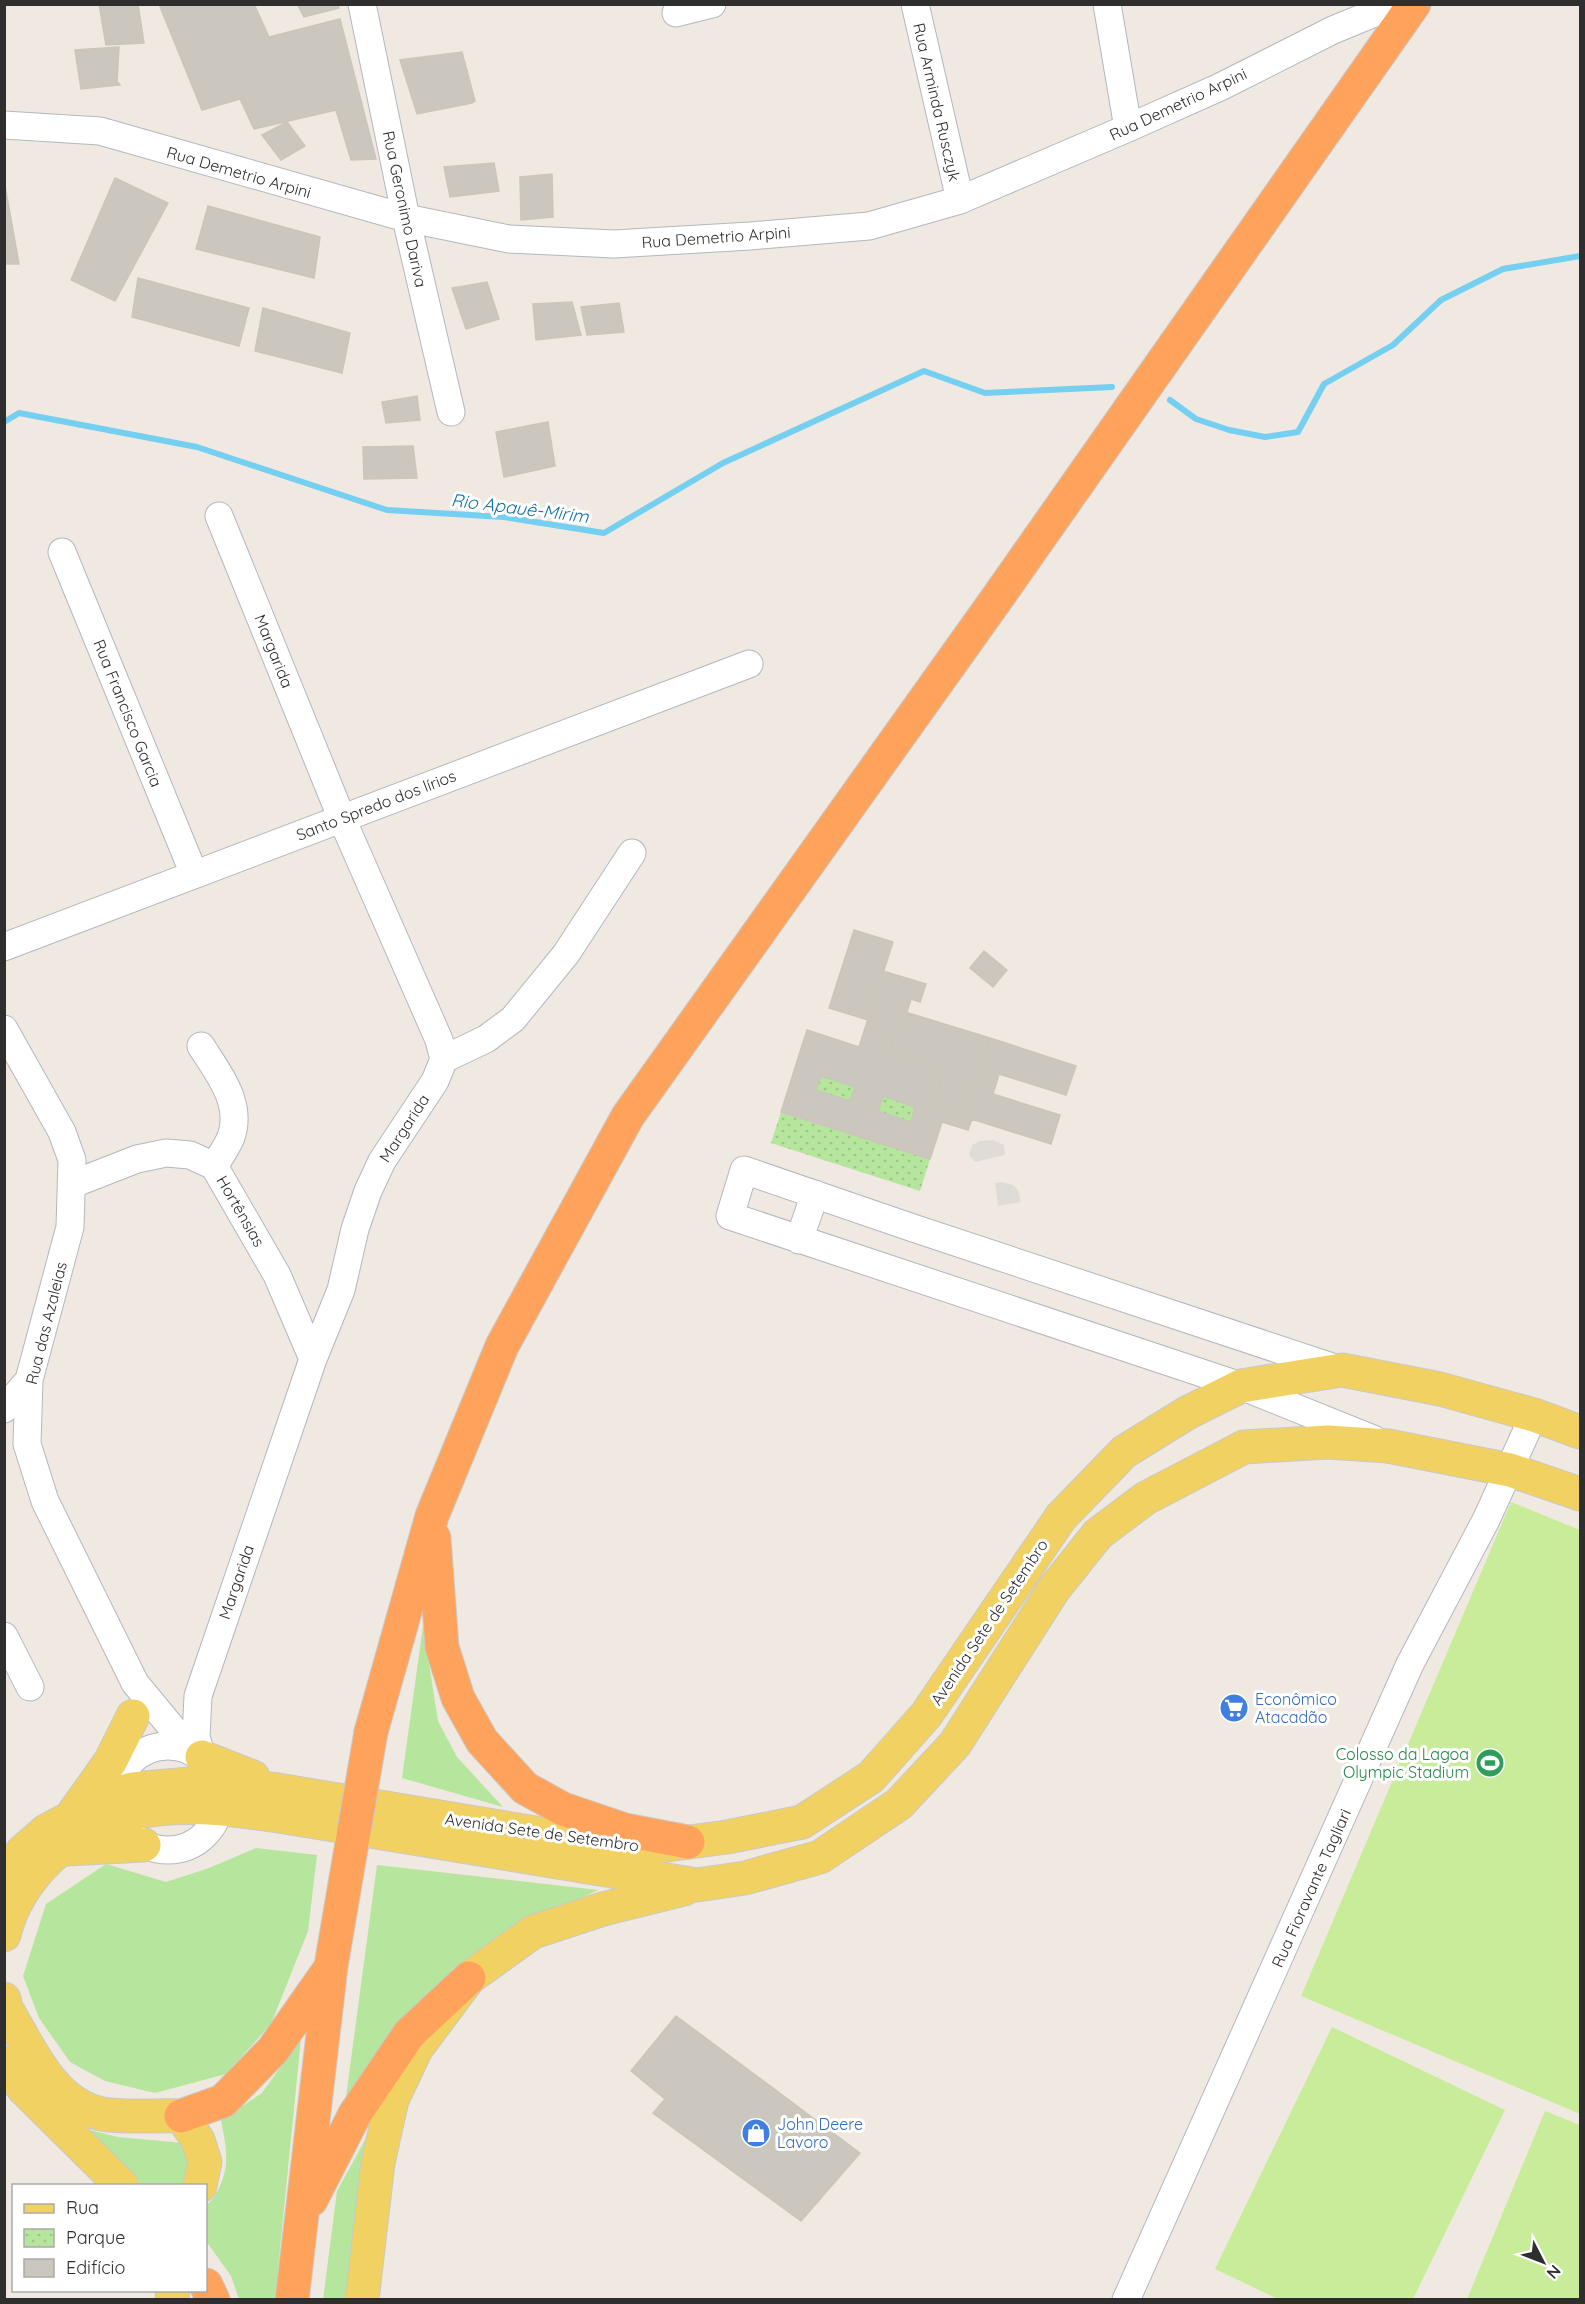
<svg xmlns="http://www.w3.org/2000/svg" width="1585" height="2304" font-family="Quicksand,sans-serif">
<defs>
<pattern id="park-dots" width="8" height="8" patternUnits="userSpaceOnUse" patternTransform="scale(1.5)"><rect width="8" height="8" fill="#b6e59e"/><path d="M2 2h.1M6 6h.1" fill="none" stroke="#9dc588" stroke-width="1.8" stroke-linecap="round"/></pattern>
</defs>
<rect width="100%" height="100%" fill="#efe9e1"/>
<path fill="#b6e59e" d="M 423,1626 L 438,1721 L 457,1757 L 503,1807 L 402,1778 Z
M 256,1848 L 317,1855 L 308,1931 L 271,2024 L 226,2074 L 155,2093 L 105,2081 L 70,2062 L 39,2018 L 23,1976 L 46,1904 L 106,1864 L 166,1882 L 209,1868 Z
M 377,1865 L 598,1890 L 483,1947 L 408,2016 L 346,2097 Z
M 301,2038 L 275,2299 L 239,2299 L 231,2276 L 206,2241 L 206,2205 C 212,2201 214,2197 218,2190 C 231,2165 226,2147 221,2120 L 262,2093 Z
M 82,2128 L 118,2137 L 183,2143 L 193,2160 L 184,2185 L 141,2185 L 93,2145 Z
M 371,2129 L 351,2299 L 323,2300 L 337,2191 Z"/>
<path fill="url(#park-dots)" d="M 821,1076 L 855,1087 L 850,1101 L 816,1090 Z
M 883,1096 L 915,1107 L 911,1122 L 878,1111 Z
M 781,1112 L 930,1159 L 920,1191 L 771,1143 Z"/>
<path fill="#c9ec9a" d="M 1511,1502 L 1580,1530 L 1580,2114 L 1301,1996 Z
M 1332,2027 L 1505,2110 L 1413,2299 L 1278,2299 L 1215,2269 Z
M 1545,2111 L 1580,2125 L 1580,2299 L 1467,2299 Z"/>
<path fill="#dfdcd8" d="M 993,1140 L 1004,1145 L 1005,1155 L 975,1162 L 969,1155 L 972,1145 L 980,1141 Z
M 1001,1182 L 1013,1185 L 1018,1190 L 1021,1202 L 998,1206 L 995,1183 Z"/>
<g fill="none" stroke-linecap="round" stroke-linejoin="round">
<path stroke="#75cff0" stroke-width="6" d="M 1170,400 L 1196,419 L 1229,430 L 1265,437 L 1298,432 L 1324,384 L 1393,345 L 1441,300 L 1503,269 L 1580,256
M 4,422 L 19,413 L 197,447 L 387,510 L 504,517 L 604,533 L 723,463 L 924,371 L 985,393 L 1112,387"/>
</g>
<path fill="#cbc7bf" stroke="#cbc5ba" stroke-width="1.5" fill-rule="evenodd" d="M 99,4 L 138,4 L 144,43 L 106,45 Z
M 159,4 L 254,4 L 269,37 L 340,19 L 376,159 L 351,160 L 336,110 L 254,129 L 240,99 L 202,110 Z
M 297,4 L 337,4 L 339,8 L 304,17 Z
M 119,47 L 117,81 L 120,85 L 81,89 L 75,50 Z
M 462,52 L 475,101 L 472,103 L 417,114 L 400,60 Z
M 287,122 L 305,146 L 281,160 L 262,135 Z
M 494,163 L 499,191 L 450,197 L 444,167 Z
M 552,174 L 553,217 L 521,220 L 520,177 Z
M 115,178 L 168,203 L 115,301 L 71,280 Z
M 4,180 L 19,264 L 4,264 Z
M 208,206 L 320,237 L 314,278 L 196,249 Z
M 138,278 L 249,308 L 239,346 L 132,317 Z
M 487,282 L 499,319 L 466,329 L 452,288 Z
M 572,302 L 581,335 L 536,340 L 533,304 Z
M 619,303 L 624,332 L 587,335 L 581,307 Z
M 263,308 L 350,333 L 342,373 L 255,351 Z
M 417,396 L 420,420 L 386,423 L 382,402 Z
M 548,422 L 555,466 L 504,477 L 496,432 Z
M 413,446 L 417,478 L 364,479 L 363,447 Z
M 854,930 L 893,942 L 868,1020 L 829,1008 Z
M 984,951 L 1007,970 L 993,987 L 970,968 Z
M 883,971 L 926,984 L 920,1002 L 911,999 L 907,1012 L 902,1011 L 889,1053 L 944,1070 L 932,1106 L 946,1110 L 930,1159 L 781,1112 L 807,1030 L 859,1047 ZM 821,1076 L 855,1087 L 850,1101 L 816,1090 ZM 883,1096 L 915,1107 L 911,1122 L 878,1111 Z
M 902,1011 L 990,1038 L 965,1117 L 972,1119 L 968,1130 L 942,1122 L 946,1110 L 932,1106 L 944,1070 L 889,1053 Z
M 990,1038 L 1076,1066 L 1066,1095 L 999,1074 L 993,1094 L 1060,1115 L 1051,1144 L 965,1117 Z
M 676,2016 L 860,2153 L 801,2221 L 653,2113 L 665,2099 L 631,2071 Z"/>
<g fill="none" stroke-linecap="round" stroke-linejoin="round">
<g stroke="#b4b7c1" stroke-width="29">
<path id="minor" d="M 362,4 L 406,218 L 451,412
M 915,4 L 960,200
M 1107,4 L 1128,128
M 676,13 L 712,4
M 4,125 L 100,131 L 406,218 L 509,239 L 614,244 L 750,236 L 869,226 L 960,200 L 1128,128 L 1220,87 L 1333,30 L 1396,4
M 62,552 L 194,874
M 4,947 L 749,664
M 4,1029 L 62,1132 L 72,1160 L 70,1227 L 29,1380 L 27,1444 L 45,1501 L 135,1683 L 192,1752
M 201,1046 C 218,1073 243,1103 231,1137 C 227,1147 220,1157 214,1166
M 444,1059 L 486,1039 L 513,1019 L 566,954 L 632,853
M 73,1184 L 137,1159 L 166,1153 L 190,1155 L 214,1166 L 277,1275 L 313,1359
M 799,1240 L 815,1194
M 1341,1370 L 913,1228 L 744,1170 L 730,1216 L 1241,1386 L 1373,1439
M 4,1409 L 29,1380
M 4,1636 L 30,1687
M116 1798a52 52 0 1 1 104 0a52 52 0 1 1-104 0Z
M 202,1757 L 196,1737 L 198,1696 L 313,1359 L 341,1290 L 355,1229 L 368,1191 L 382,1161 L 435,1081 L 444,1059 L 439,1040 L 342,819 L 219,516
M 1126,2300 L 1410,1664 L 1486,1520 L 1534,1415"/>
</g>
<g stroke="#c9c9c9" stroke-width="35">
<path id="major" d="M 202,1757 L 253,1777
M 75,1811 L 110,1762 L 133,1716
M 67,1849 L 144,1845
M 4,1872 L 23,1851 L 46,1831 L 115,1794 L 133,1789 L 190,1784 L 219,1783 L 278,1790 L 607,1845 L 652,1847 L 727,1837 L 802,1822 L 871,1777 L 926,1715 L 1061,1517 L 1124,1452 L 1187,1413 L 1241,1386 L 1342,1370 L 1440,1389 L 1534,1415 L 1580,1432
M 4,1935 C 11,1905 28,1879 50,1858 C 118,1795 196,1804 279,1816 L 697,1885 L 745,1878 L 820,1857 L 899,1804 L 955,1744 L 1054,1589 L 1098,1534 L 1146,1498 L 1244,1447 L 1328,1442 L 1388,1446 L 1510,1470 L 1580,1494
M 4,1999 L 6,2008 C 30,2048 52,2104 102,2114 C 122,2118 159,2115 181,2116 L 198,2140 L 205,2162 L 200,2186
M 4,2063 L 24,2089 L 122,2186
M 172,2300 L 173,2290
M 362,2300 L 378,2163 L 392,2100 L 416,2049 L 469,1978 L 533,1932 L 603,1909 L 684,1889"/>
</g>
<g stroke="#c9c9c9" stroke-width="35">
<path id="highway" d="M 434,1538 L 442,1647 L 458,1698 L 482,1741 L 525,1788 L 563,1809 L 625,1830 L 688,1842
M 371,1732 L 432,1516 L 502,1346 L 628,1116 L 998,597 L 1414,4
M 181,2116 L 223,2101 L 273,2050 L 329,1970
M 311,2200 L 355,2114 L 409,2034 L 469,1978
M 206,2285 L 213,2300
M 292,2300 L 331,1966 L 354,1831"/>
</g>
<use href="#minor" stroke="#fff" stroke-width="27"/>
<use href="#major" stroke="#f2d163" stroke-width="33"/>
<use href="#highway" stroke="#ffa35c" stroke-width="33"/>
<g stroke="#c9c9c9" stroke-width="35" stroke-linecap="butt">
<path id="highway-bridge" d="M 354,1831 L 371,1732"/>
</g>
<use href="#highway-bridge" stroke="#ffa35c" stroke-width="33"/>
</g>
<defs>
<g id="supermarket-disc" transform="scale(1.5)"><circle r="9.5" fill="#3f7fe0" stroke="#fff"/><path d="M-6-5.5h2.5l.6 2H6L4.5 2H-2.5L-4.4-4H-6ZM-1.5 3.2a1.3 1.3 0 1 0 .1 0ZM3 3.2a1.3 1.3 0 1 0 .1 0Z" fill="#fff"/></g>
<g id="stadium-disc" transform="scale(1.5)"><circle r="9.5" fill="#2e9e5b" stroke="#fff"/><path d="M0-5a6.5 5 0 1 0 0 10a6.5 5 0 1 0 0-10ZM-3.5-1.8h7v3.6h-7Z" fill="#fff"/></g>
<g id="shop-disc" transform="scale(1.5)"><circle r="9.5" fill="#3f7fe0" stroke="#fff"/><path d="M-5-2.5h2.3a2.7 3.5 0 0 1 5.4 0H5L5.5 6h-11ZM-1.5-2.5h3a1.5 2.3 0 0 0-3 0Z" fill="#fff"/></g>
</defs>
<g fill-rule="evenodd">
<use href="#supermarket-disc" x="1234" y="1708"/>
<use href="#stadium-disc" x="1490" y="1763"/>
<use href="#shop-disc" x="756" y="2133"/>
</g>
<g text-anchor="middle" dominant-baseline="central" stroke-width="6" stroke-linejoin="round" paint-order="stroke">
<g font-size="16" fill="#2e2e2e" stroke="#fff">
<text transform="translate(937 102) rotate(77)">Rua Arminda Rusczyk</text>
<text transform="translate(1178 104) rotate(-25)">Rua Demetrio Arpini</text>
<text transform="translate(239 172) rotate(16)">Rua Demetrio Arpini</text>
<text transform="translate(405 209) rotate(78)">Rua Geronimo Dariva</text>
<text transform="translate(716 237) rotate(-4)">Rua Demetrio Arpini</text>
<text transform="translate(274 651) rotate(68)">Margarida</text>
<text transform="translate(128 713) rotate(68)">Rua Francisco Garcia</text>
<text transform="translate(376 805) rotate(-21)">Santo Spredo dos lírios</text>
<text transform="translate(404 1128) rotate(-57)">Margarida</text>
<text transform="translate(241 1211) rotate(60)">Hortênsias</text>
<text transform="translate(46 1323) rotate(-76)">Rua das Azaleias</text>
<text transform="translate(236 1582) rotate(-71)">Margarida</text>
<text transform="translate(989 1622) rotate(-56)">Avenida Sete de Setembro</text>
<text transform="translate(542 1832) rotate(8)">Avenida Sete de Setembro</text>
<text transform="translate(1311 1888) rotate(-66)">Rua Fioravante Tagliari</text>
</g>
<g font-size="16" fill="#366cbe" stroke="#fff" text-anchor="start">
<text x="1255" y="1699">Econômico<tspan x="1255" dy="18">Atacadão</tspan></text>
<text x="777" y="2124">John Deere<tspan x="777" dy="18">Lavoro</tspan></text>
</g>
<g font-size="16" fill="#27864d" stroke="#fff" text-anchor="end">
<text x="1469" y="1754">Colosso da Lagoa<tspan x="1469" dy="18">Olympic Stadium</tspan></text>
</g>
<g font-size="18" font-style="italic" fill="#0d6fa3" stroke="#fff">
<text transform="translate(520 508) rotate(7)">Rio Apauê-Mirim</text>
</g>
</g>
<rect width="1585" height="2304" fill="none" stroke="#2e2e2e" stroke-width="12"/>
<rect x="12" y="2184" width="195" height="108" fill="#ffffff" stroke="#ababab" stroke-width="1.5"/>
<rect x="24" y="2204" width="30" height="9" fill="#f2d163" stroke="#ababab" stroke-width="1.5"/>
<text x="66" y="2214" font-size="18" fill="#2e2e2e">Rua</text>
<rect x="24" y="2229" width="30" height="18" fill="url(#park-dots)" stroke="#ababab" stroke-width="1.5"/>
<text x="66" y="2244" font-size="18" fill="#2e2e2e">Parque</text>
<rect x="24" y="2259" width="30" height="18" fill="#cbc7bf" stroke="#ababab" stroke-width="1.5"/>
<text x="66" y="2274" font-size="18" fill="#2e2e2e">Edifício</text>
<g transform="translate(1543 2262) rotate(132)" stroke="#ffffff" stroke-width="4.5" paint-order="stroke">
<path d="M0-4.5L10 22L0 15L-10 22Z" fill="#2e2e2e"/>
<text y="-9" font-size="16" font-weight="bold" text-anchor="middle" fill="#2e2e2e">N</text>
</g>
</svg>
